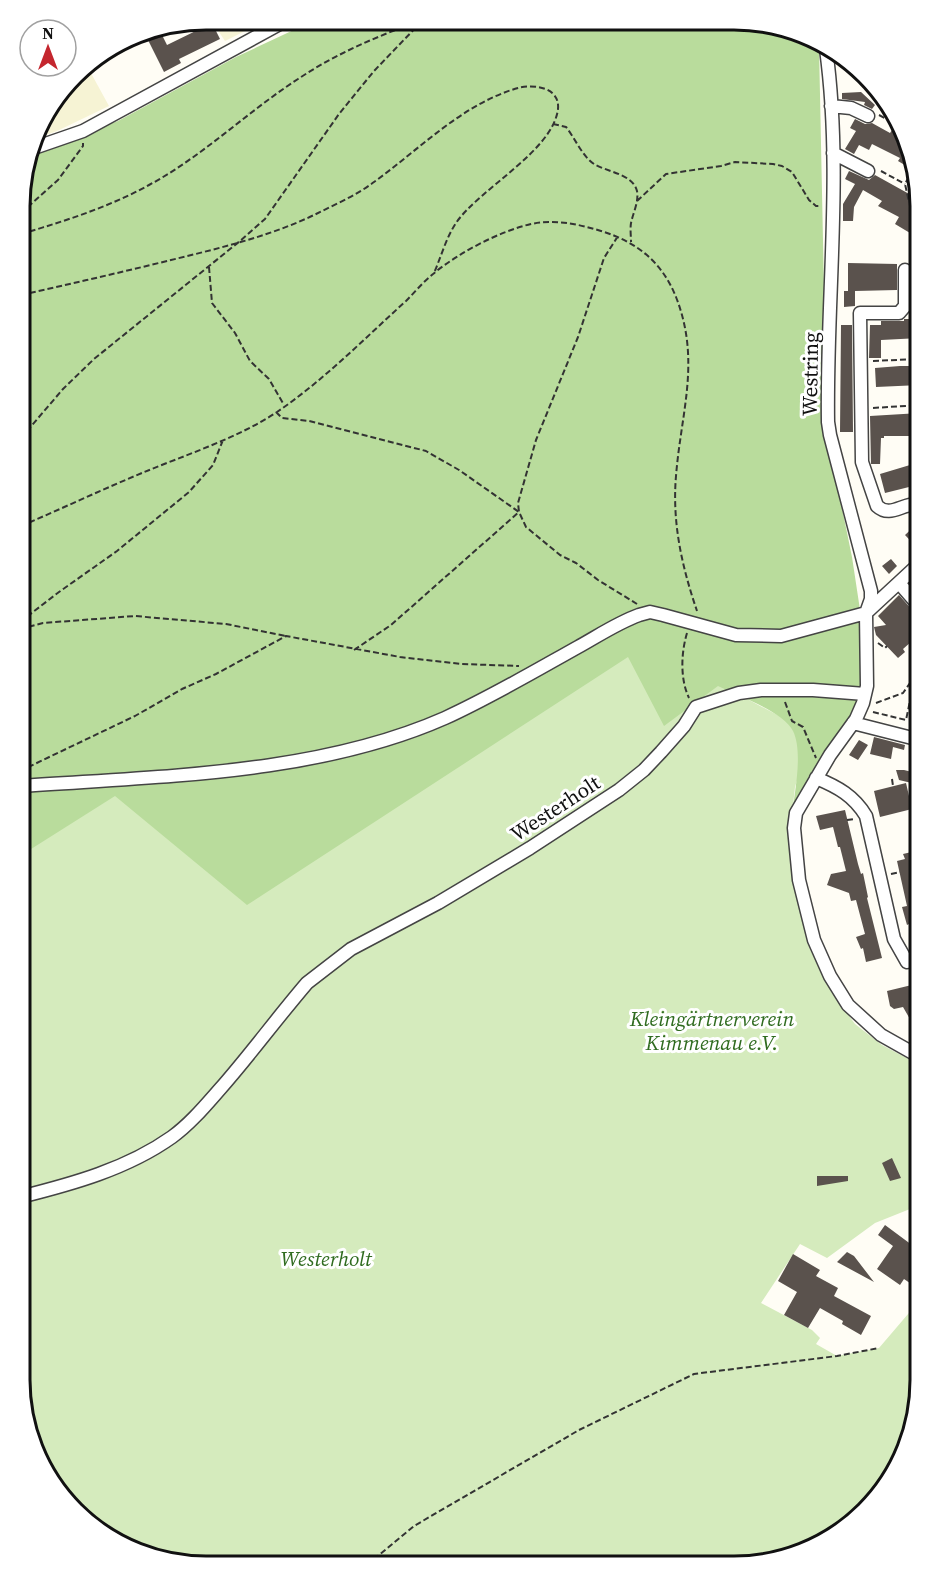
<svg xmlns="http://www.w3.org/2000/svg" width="940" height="1586" font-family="'Source Serif 4',serif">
<rect width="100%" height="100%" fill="#fffdf5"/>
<path fill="#f6f3d4" d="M 211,20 L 267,20 L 225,41 Z
M 86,64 L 109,106 L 57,131 L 34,139 L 39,123 Z"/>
<path fill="#d5ebbd" d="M 629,652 L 717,683 L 783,718 L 794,728 L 799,742 L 799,774 L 795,787 L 790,833 L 794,882 L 810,949 L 832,993 L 855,1024 L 882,1045 L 920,1065 L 920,1205 L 875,1223 L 827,1258 L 800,1244 L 761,1303 L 812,1330 L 820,1338 L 816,1344 L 837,1356 L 879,1348 L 920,1300 L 920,1393 L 910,1440 L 882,1493 L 805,1552 L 734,1566 L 182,1565 L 92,1528 L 34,1451 L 20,1380 L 20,851 L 116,793 Z"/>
<path fill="#b9dc9c" d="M 315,20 L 759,21 L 819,46 L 827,435 L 852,557 L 862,623 L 861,685 L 856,707 L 844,729 L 809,777 L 792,814 C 795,791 803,751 793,731 C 784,712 737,695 718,686 L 664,726 L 628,657 L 247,905 L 115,796 L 20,856 L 21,182 L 30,153 L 118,121 L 236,57 Z"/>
<path fill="#5a524d" d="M 212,23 L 220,39 L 179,59 L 181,63 L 164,72 L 144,32 L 159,29 L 167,45 Z
M 861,92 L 875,105 L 872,109 L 864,105 L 865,102 L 842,99 L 842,93 Z
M 855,119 L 865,124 L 872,123 L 890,133 L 892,130 L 907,138 L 913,170 L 898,161 L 900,158 L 872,144 L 869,150 L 859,145 L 854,154 L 845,149 L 856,131 L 850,128 Z
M 849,171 L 869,180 L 875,175 L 911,195 L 916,185 L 921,206 L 920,239 L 895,224 L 899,217 L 878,206 L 882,201 L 863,190 L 854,207 L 853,221 L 843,221 L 843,204 L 855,184 L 845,179 Z
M 848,263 L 897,264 L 897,290 L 855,291 L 855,306 L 844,307 L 844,291 L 848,291 Z
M 913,280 L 920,280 L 920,338 L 881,340 L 881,358 L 869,358 L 870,325 L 881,325 L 881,321 L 904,321 L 904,319 L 910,319 L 913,306 Z
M 841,325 L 852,325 L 853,432 L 840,432 Z
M 900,366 L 920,366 L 920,385 L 876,387 L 875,368 Z
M 920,413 L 920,432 L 909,433 L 909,436 L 884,436 L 884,438 L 881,438 L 880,464 L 871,464 L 870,416 Z
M 920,462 L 920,494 L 913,486 L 885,493 L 880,474 Z
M 920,521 L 920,551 L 905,535 Z
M 891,559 L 897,566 L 889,574 L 882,566 Z
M 899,595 L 914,612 L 920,615 L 920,634 L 903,649 L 905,652 L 898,658 L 876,635 L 874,627 L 886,625 L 878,616 Z
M 874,737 L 905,745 L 904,750 L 893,747 L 891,759 L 870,754 Z
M 859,740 L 868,745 L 858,760 L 849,755 Z
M 896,770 L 904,770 L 920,774 L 920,785 L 899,780 Z
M 906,783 L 912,809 L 880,817 L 874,791 Z
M 845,810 L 858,864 L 861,874 L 863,873 L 868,897 L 867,898 L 882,958 L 866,962 L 863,948 L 861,949 L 856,937 L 865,934 L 856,900 L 851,901 L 849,893 L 827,885 L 831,874 L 846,871 L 840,847 L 838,847 L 833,827 L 820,830 L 816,816 Z
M 920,850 L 920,930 L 911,932 L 909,924 L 907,925 L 902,907 L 907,906 L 897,861 L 905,859 L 903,854 Z
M 920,983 L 920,1022 L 914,1026 L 903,1007 L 894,1009 L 890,1006 L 887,991 Z
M 892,1158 L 901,1178 L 890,1181 L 882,1163 Z
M 817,1176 L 848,1176 L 848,1181 L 817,1186 Z
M 885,1225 L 916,1248 L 910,1256 L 920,1263 L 920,1290 L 904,1279 L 900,1285 L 877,1269 L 893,1246 L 878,1235 Z
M 847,1252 L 854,1256 L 874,1282 L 837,1262 Z
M 793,1254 L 820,1270 L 816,1276 L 838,1288 L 834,1296 L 871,1316 L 861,1335 L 842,1324 L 843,1321 L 820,1308 L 808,1328 L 784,1315 L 797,1292 L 778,1281 Z"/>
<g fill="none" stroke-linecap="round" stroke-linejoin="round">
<g stroke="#444" stroke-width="15">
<path id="minor" d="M 826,49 C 843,173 826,298 828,422 L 830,435 L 871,591 L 871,599 L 866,613 L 867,686 L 863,703 L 856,719 L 830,755 L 796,813 L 794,828 L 799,880 L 814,940 L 830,976 L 848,1005 L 881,1035 L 920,1057
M 831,106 L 851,108 L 868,116
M 31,149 L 83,131 L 287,20
M 833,153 L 868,171
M 905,270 L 905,306 L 899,313 L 860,313 L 862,462 L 877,506 C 891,519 904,501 920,505
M 899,583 L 920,607
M 853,723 L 920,740
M 816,778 C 838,787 854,796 866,816 L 894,939 L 907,962
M 20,786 C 159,776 316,775 445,718 C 491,697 535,671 578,647 C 598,636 617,623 639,615 L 650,612 L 663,615 L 736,635 L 781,636 L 866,613 L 920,563
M 20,1197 C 72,1184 127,1169 172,1137 C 190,1124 205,1106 220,1089 C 250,1055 277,1018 307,983 L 351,949 L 438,903 L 530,848 L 619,790 L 644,770 L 661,752 L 684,726 L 696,707 L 739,693 L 761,690 L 813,690 L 865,694"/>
</g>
<path stroke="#333" stroke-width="2" stroke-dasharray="6 3" stroke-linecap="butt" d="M 879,115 L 900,126
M 553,124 L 566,127 C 575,138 582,156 594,164 C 607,172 633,174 637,191 C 639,202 633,213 631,223 C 630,229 631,236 631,242
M 913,169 L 905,184 L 909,202 L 920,208
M 881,171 L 905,184
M 637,201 L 666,174 L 721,166 L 735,162 L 773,164 L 782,166 L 792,172 L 809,200 L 816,206 L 821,206
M 21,213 L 58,180 L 83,146 L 83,143
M 21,234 C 65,221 109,207 149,185 C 203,156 247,112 298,79 C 337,53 378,36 422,20
M 209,267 L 212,303 L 235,333 L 250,361 L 269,379 L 284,405
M 21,295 C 70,284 118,273 167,261 C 216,249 268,237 314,215 C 334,205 357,195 374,182 C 420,149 462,104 518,88 C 534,84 560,87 558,109 C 553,151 479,189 456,223 C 446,238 441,257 434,273
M 873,361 L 920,359
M 873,408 L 920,405
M 276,412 L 282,418 L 309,421 L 426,451 L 459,470 L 519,512 L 526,527 L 560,555 L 576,563 L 598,580 L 637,604
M 21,438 L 63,389 L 94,359 L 240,241 L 265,219 L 339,114 L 374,71 L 423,20
M 21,526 C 61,509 101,490 142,473 C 185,455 238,438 277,412 C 324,380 364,339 406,301 C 415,292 423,282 433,274 C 458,253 500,231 531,224 C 555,219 578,224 601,231 C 637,242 662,262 676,297 C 701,361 681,412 676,476 C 672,523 682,567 697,611
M 20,622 L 59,592 L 117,551 L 189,492 L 213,465 L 223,440
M 20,629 L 43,623 L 135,616 L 226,624 L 286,636
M 687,633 C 681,653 680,679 689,698
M 878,643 L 885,648 L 887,646
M 354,650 L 391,625 L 519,512 L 518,503 L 536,440 L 578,337 L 604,258 L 618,236
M 785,702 L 792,721 L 803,727 L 816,758
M 876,703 L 903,693 L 910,683 L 914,683
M 873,712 L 906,720 L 910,701 L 914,702
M 20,771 L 135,716 L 182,689 L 216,674 L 286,636 L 400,657 L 461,664 L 519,666
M 892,779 L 893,786
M 847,820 L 854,819
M 891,874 L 900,872
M 367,1565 L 414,1526 L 579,1430 L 694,1374 L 837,1356 L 879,1348"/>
<use href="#minor" stroke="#fff" stroke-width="12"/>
</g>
<g text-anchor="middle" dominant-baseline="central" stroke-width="6" stroke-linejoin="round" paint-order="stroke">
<g font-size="21" fill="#111" stroke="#fff">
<text transform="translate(810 374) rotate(-89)">Westring</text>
<text transform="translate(555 808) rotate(-33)">Westerholt</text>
</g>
<g font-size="21" font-style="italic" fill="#2f6b1f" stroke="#fff">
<text x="712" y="1018">Kleingärtnerverein<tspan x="712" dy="24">Kimmenau e.V.</tspan></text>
<text x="326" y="1258">Westerholt</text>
</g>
</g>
<path d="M0 0H940V1586H0ZM206 30H734A176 176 0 0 1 910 206V1380A176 176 0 0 1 734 1556H206A176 176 0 0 1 30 1380V206A176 176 0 0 1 206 30Z" fill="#fff" fill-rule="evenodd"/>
<path fill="none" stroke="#111" stroke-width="3" d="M206 30H734A176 176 0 0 1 910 206V1380A176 176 0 0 1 734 1556H206A176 176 0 0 1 30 1380V206A176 176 0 0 1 206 30Z"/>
<g transform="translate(48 48)"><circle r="28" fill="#ffffff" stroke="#a0a0a0" stroke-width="1.5"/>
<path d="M0-4.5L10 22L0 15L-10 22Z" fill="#c4262e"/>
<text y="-9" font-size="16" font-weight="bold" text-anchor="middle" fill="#111111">N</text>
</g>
</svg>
